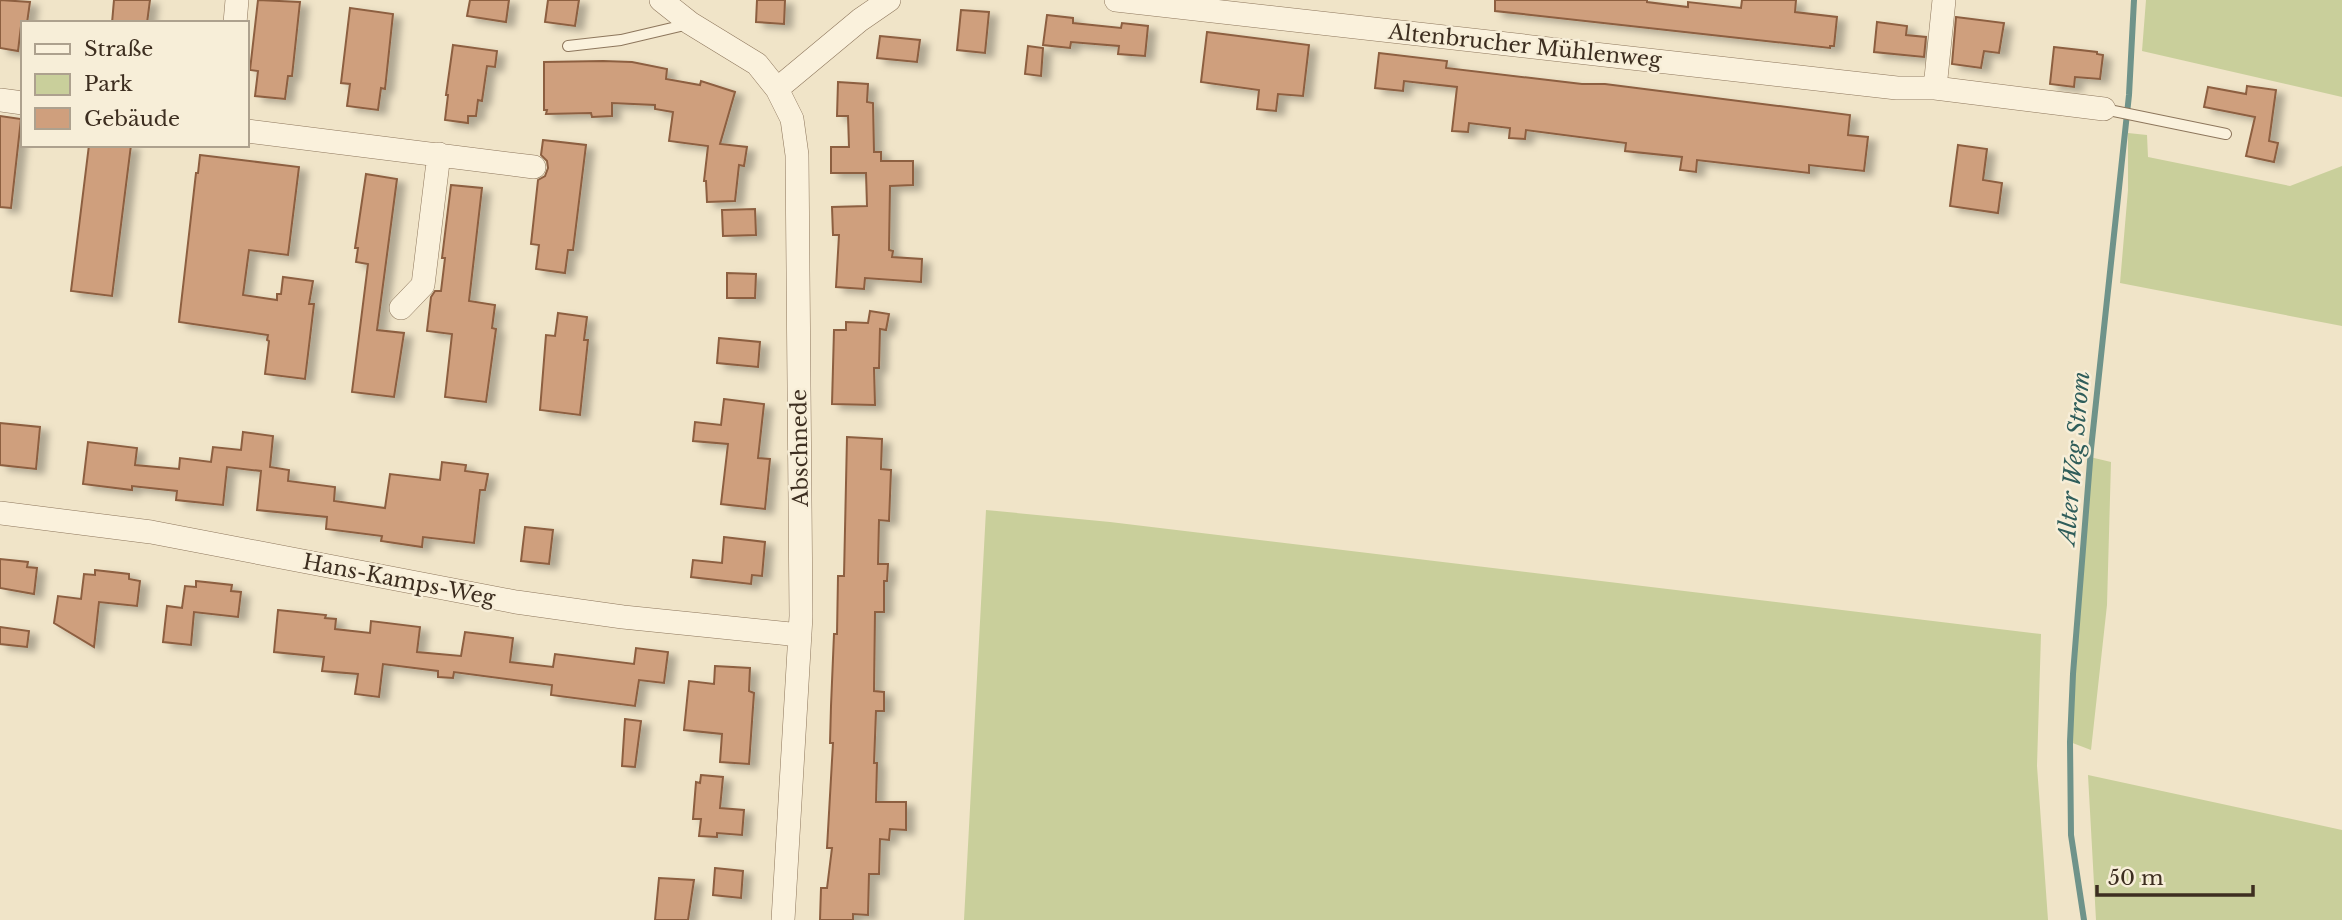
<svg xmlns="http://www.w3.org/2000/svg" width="2342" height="920" font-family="'Libre Baskerville',serif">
<defs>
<filter id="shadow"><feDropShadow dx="8" dy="4.5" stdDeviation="3.5" flood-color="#0004"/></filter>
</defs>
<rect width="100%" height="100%" fill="#f0e4c8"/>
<path fill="#c9cf9b" d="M 2146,0 L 2342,0 L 2342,97 L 2142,51 Z
M 2128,133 L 2147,135 L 2148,157 L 2290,186 L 2342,166 L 2342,326 L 2120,283 L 2128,190 Z
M 2090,457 L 2111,462 L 2107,605 L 2091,750 L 2070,742 L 2073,674 Z
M 986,510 L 1110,522 L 2041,634 L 2037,766 L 2048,920 L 964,920 Z
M 2088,775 L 2342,830 L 2342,920 L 2096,920 Z"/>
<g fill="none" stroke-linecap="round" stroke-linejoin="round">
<path stroke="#6f938a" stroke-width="6" d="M 2084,920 L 2071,835 L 2070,742 L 2073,674 L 2091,449 L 2129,95 L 2134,0"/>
</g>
<path fill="#cf9f7d" stroke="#8d5f41" stroke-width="2" filter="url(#shadow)" d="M 0,0 L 30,2 L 27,23 L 23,23 L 21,26 L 18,51 L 0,48 Z
M 114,0 L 150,0 L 147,23 L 112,23 Z
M 258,0 L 300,2 L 292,76 L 288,76 L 285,99 L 255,96 L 258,71 L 250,70 Z
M 470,0 L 509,0 L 506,22 L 467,16 Z
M 548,0 L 579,0 L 575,26 L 545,22 Z
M 757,0 L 785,0 L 784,24 L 756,22 Z
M 1495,0 L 1647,0 L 1647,2 L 1688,7 L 1688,2 L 1741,8 L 1742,0 L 1796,0 L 1795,12 L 1837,17 L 1834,46 L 1830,46 L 1830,48 L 1495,11 Z
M 350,8 L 393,14 L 385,89 L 381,88 L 378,110 L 347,106 L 350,84 L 341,83 Z
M 961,10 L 989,12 L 985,53 L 957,50 Z
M 1047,15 L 1073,18 L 1073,23 L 1121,28 L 1122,23 L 1148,26 L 1145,56 L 1118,54 L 1119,46 L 1071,42 L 1070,48 L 1043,45 Z
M 1956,17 L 2004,23 L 1999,53 L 1984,51 L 1981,68 L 1952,64 Z
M 1877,22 L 1907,26 L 1906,35 L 1926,37 L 1924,57 L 1874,52 Z
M 1207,32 L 1309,45 L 1303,96 L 1278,94 L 1276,111 L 1257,109 L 1259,90 L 1201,82 Z
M 880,36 L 920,40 L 917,62 L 877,58 Z
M 453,45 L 497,51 L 495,67 L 487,66 L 482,101 L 478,100 L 476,116 L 468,116 L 468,123 L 445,120 L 448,95 L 446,95 Z
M 1028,46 L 1043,48 L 1041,76 L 1025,74 Z
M 2054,47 L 2097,52 L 2097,54 L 2103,55 L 2100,79 L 2075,77 L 2074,87 L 2050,84 Z
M 1379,53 L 1447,61 L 1446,68 L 1582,84 L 1605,84 L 1850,115 L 1848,135 L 1868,137 L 1864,171 L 1809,165 L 1809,173 L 1697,160 L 1696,172 L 1680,170 L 1682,157 L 1625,151 L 1626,143 L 1526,130 L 1525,139 L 1509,138 L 1510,128 L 1469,123 L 1468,132 L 1452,131 L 1457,87 L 1404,81 L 1403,91 L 1375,88 Z
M 603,61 L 632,62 L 667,69 L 666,79 L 700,85 L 701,81 L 735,92 L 720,144 L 747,147 L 744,166 L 739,165 L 735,201 L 707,202 L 706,181 L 704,181 L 708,146 L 669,141 L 673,112 L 655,109 L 655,105 L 612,103 L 612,116 L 592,117 L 591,113 L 546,114 L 547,110 L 544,110 L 544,62 Z
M 838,82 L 868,84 L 867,102 L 873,103 L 874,152 L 881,152 L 881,161 L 913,161 L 913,185 L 890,186 L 889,250 L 893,251 L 892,257 L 922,259 L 921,282 L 865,278 L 864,289 L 836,287 L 839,235 L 833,235 L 832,207 L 867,206 L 866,173 L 831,173 L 831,147 L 849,147 L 848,116 L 837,116 Z
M 2247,86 L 2276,90 L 2269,141 L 2278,143 L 2274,162 L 2246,156 L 2255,117 L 2204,107 L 2208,87 L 2246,94 Z
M 0,116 L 21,119 L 11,208 L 0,207 Z
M 543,140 L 586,145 L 573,250 L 568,250 L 565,273 L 536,269 L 539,245 L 531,244 L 538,180 L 545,176 L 548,168 L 547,161 L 541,155 Z
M 89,145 L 131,145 L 112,296 L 71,291 Z
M 1958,145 L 1987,149 L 1983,180 L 2002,183 L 1998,213 L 1950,206 Z
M 200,155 L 299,167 L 288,255 L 249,250 L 243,295 L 277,300 L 277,294 L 281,294 L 283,277 L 313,281 L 309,304 L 314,304 L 305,379 L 265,374 L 269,341 L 267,340 L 268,335 L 179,322 L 196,173 L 198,173 Z
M 366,174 L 397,179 L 377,330 L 404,333 L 394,397 L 352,392 L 368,264 L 356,262 L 358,248 L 355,248 Z
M 451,185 L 482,188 L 469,301 L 495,305 L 492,328 L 496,329 L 486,402 L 445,397 L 452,334 L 427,331 L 431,297 L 435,291 L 441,291 L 445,258 L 442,258 Z
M 755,209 L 756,235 L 723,236 L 722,210 Z
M 727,273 L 756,274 L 755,298 L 727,298 Z
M 870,311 L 889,314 L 886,330 L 880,329 L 879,368 L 874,368 L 875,405 L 832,404 L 834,330 L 846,330 L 846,322 L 868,323 Z
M 558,313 L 587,317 L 584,340 L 588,340 L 580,415 L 540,410 L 546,335 L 555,336 Z
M 719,338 L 760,342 L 758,367 L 717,363 Z
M 724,399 L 764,404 L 758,458 L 770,459 L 765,509 L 721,504 L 728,444 L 693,441 L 695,422 L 721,425 Z
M 0,423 L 40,427 L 36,469 L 0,465 Z
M 243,432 L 273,436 L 270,467 L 289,470 L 288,481 L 335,487 L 334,501 L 385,508 L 390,474 L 440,480 L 442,462 L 466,465 L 465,471 L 488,474 L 485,490 L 480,490 L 474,543 L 423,537 L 422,547 L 381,541 L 382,536 L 326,529 L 327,517 L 257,510 L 261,471 L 227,467 L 223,505 L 176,500 L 177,491 L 132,486 L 132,490 L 83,484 L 88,442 L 137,448 L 135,465 L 179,469 L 180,458 L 211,462 L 213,447 L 241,450 Z
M 847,437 L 882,439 L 881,469 L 891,470 L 889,521 L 879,520 L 878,564 L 888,564 L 887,581 L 884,581 L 884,612 L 875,612 L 874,691 L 884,692 L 884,711 L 876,711 L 874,763 L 877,763 L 876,802 L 906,802 L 906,830 L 890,829 L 889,840 L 880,839 L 879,874 L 869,874 L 868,915 L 853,914 L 853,920 L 820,920 L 821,888 L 827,888 L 832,848 L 827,848 L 833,743 L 830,743 L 831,706 L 834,634 L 837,634 L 838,576 L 844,576 Z
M 525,527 L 553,530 L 549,564 L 521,561 Z
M 724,537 L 765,542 L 762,576 L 752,575 L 751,584 L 691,577 L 693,560 L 722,563 Z
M 0,559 L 28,562 L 27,567 L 37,568 L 34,594 L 0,588 Z
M 95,570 L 129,574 L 129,579 L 140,581 L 137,606 L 99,602 L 94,647 L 54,623 L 58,596 L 81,599 L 84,574 L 95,575 Z
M 196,581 L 232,585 L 231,591 L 241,592 L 238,617 L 194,612 L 191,645 L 163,642 L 167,606 L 182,608 L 185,586 L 196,587 Z
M 278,610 L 326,615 L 325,618 L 336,619 L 335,629 L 370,633 L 371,621 L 420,627 L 417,652 L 461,656 L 465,632 L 513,638 L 510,662 L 553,667 L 555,654 L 634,664 L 636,648 L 668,652 L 664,683 L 639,680 L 635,706 L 551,695 L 552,685 L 454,672 L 453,678 L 438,677 L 438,671 L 383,664 L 379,697 L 355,694 L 358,674 L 322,671 L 324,657 L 274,652 Z
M 0,627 L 29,631 L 27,647 L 0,644 Z
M 715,666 L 750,668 L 749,691 L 754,693 L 749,764 L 720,762 L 722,734 L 684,730 L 689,681 L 714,684 Z
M 625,719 L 641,721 L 635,767 L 622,766 Z
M 701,775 L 723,777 L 720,808 L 744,810 L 742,835 L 717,833 L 717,837 L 699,836 L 701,819 L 693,819 L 696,782 L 700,783 Z
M 715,868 L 743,871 L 741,898 L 713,895 Z
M 659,878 L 694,880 L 688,920 L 655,920 Z"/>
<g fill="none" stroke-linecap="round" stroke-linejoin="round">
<g stroke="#8d765c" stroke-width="12">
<path id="service" d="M 568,46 L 621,40 L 689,24
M 2104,109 L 2226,134"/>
</g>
<g stroke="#8d765c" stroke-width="24">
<path id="minor" d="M 661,0 L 690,23 L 757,64 L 777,89 L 792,119 L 797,155 L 801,616 L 783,920
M 1116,0 L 1897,88 L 1935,88 L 2104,109
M 235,23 L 237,0
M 1935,88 L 1944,0
M 777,89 L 860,20 L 889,0
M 0,100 L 23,103
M 247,131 L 534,167
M 401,308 L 423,285 L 439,154
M 0,513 L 151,532 L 516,602 L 623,617 L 800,635"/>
</g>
<use href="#service" stroke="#faf1dc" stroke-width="10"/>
<use href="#minor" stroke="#faf1dc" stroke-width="23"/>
</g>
<g text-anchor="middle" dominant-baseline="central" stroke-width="5" stroke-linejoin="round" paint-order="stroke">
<g font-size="21" fill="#3d2e20" stroke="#f7eed8">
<text transform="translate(1525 46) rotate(6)">Altenbrucher Mühlenweg</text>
<text transform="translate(800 448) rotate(-91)">Abschnede</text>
<text transform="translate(399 580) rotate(11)">Hans-Kamps-Weg</text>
</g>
<g font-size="23" font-style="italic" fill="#2f5d5a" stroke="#f7eed8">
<text transform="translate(2074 458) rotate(-85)">Alter Weg Strom</text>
</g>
</g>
<rect x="21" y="21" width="228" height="126" fill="#f7eed8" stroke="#ada18e" stroke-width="2"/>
<rect x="35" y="44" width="35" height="10" fill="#faf1dc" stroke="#ada18e" stroke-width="2"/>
<text x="84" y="56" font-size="21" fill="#3d2e20">Straße</text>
<rect x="35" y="74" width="35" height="21" fill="#c9cf9b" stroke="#ada18e" stroke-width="2"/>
<text x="84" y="91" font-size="21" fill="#3d2e20">Park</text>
<rect x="35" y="108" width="35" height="21" fill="#cf9f7d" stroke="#ada18e" stroke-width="2"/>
<text x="84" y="126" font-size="21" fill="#3d2e20">Gebäude</text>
<path d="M2097 885v10h156v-10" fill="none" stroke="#3d2e20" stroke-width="3.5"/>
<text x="2108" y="885" font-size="21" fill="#3d2e20" stroke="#f7eed8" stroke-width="5" paint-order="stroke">50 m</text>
</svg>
